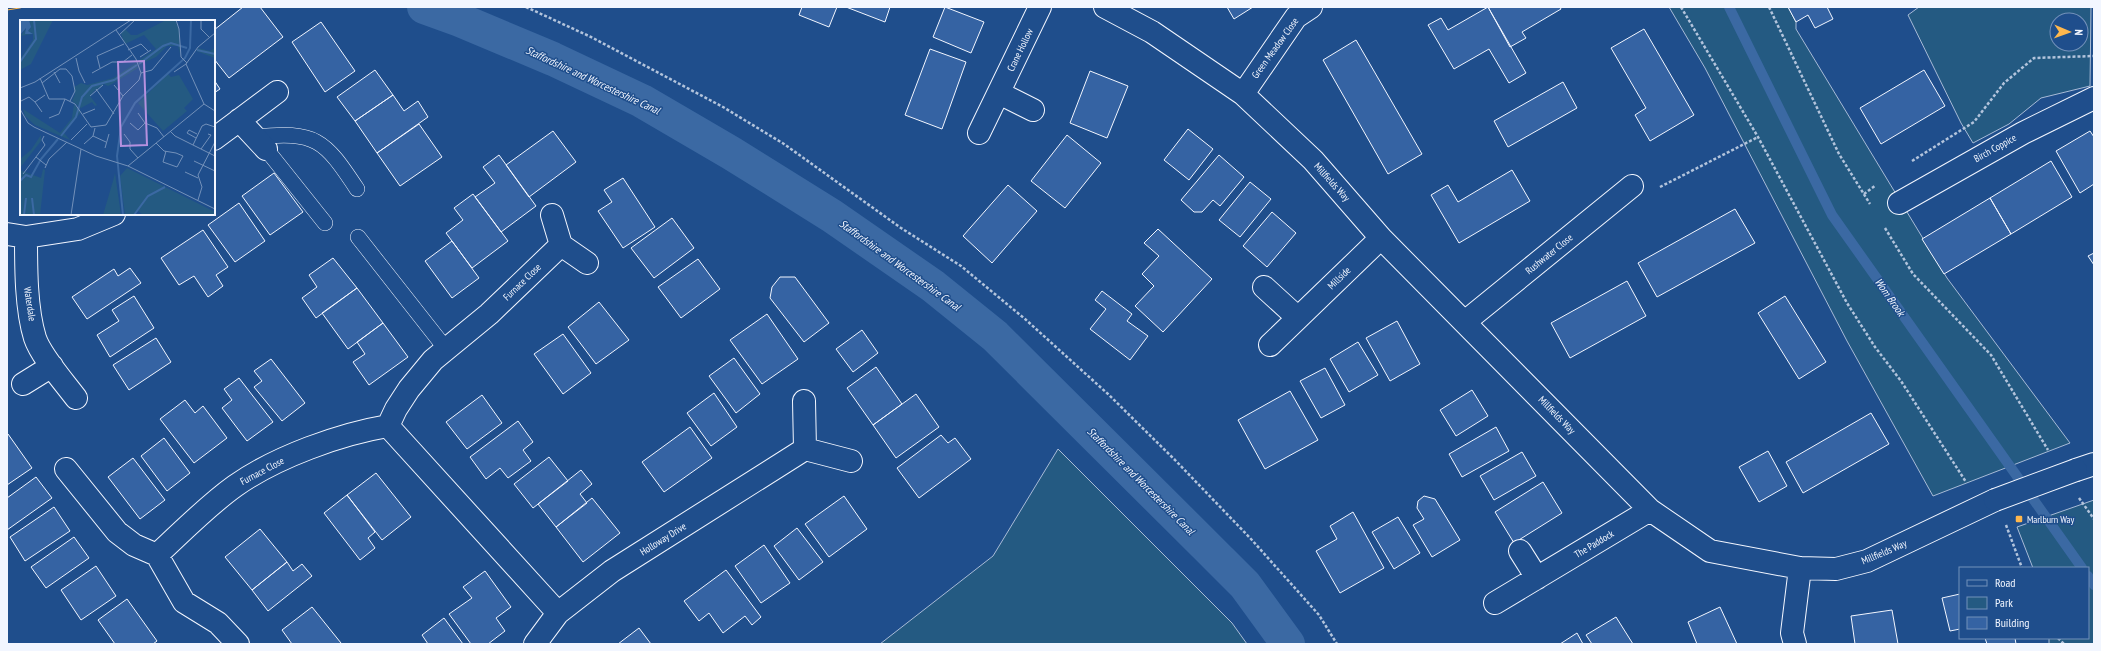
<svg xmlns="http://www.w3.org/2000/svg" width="2101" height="651" font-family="'PT Sans Narrow',sans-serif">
<rect width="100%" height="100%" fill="#1f4e8c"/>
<path fill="#245a82" stroke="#a8bbd7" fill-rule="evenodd" d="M 1669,7 L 1788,7 L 1796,22 L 1796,29 L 1947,278 L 2070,443 L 1933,496 L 1847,341 L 1705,68 Z
M 1919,7 L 2091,7 L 2090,86 L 2041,98 L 2009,124 L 1973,143 L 1961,123 L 1908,15 ZM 2057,20 L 2081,20 L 2081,44 L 2057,44 Z
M 1058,449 L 1232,623 L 1247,644 L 880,644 L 993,556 Z
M 2094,500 L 2094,644 L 2049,644 L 2049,638 L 2088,638 L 2088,568 L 2033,568 L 2017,527 Z"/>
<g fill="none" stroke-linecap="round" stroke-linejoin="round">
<path stroke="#3b69a3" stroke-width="10" d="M 1729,7 L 1832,215 L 2082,568
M 2088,576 L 2094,585"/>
<path stroke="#3b69a3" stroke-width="34" d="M 424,7 L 460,20 L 553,59 L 642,101 L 731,153 L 832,216 L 933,286 L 995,336 L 1205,545 L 1245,585 L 1288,644"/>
</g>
<path fill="#3563a3" stroke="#f2f6ff" d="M 243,7 L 260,7 L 283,37 L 229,78 L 214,59 L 214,30 Z
M 802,7 L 837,7 L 829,27 L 799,15 Z
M 846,7 L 890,7 L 885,22 Z
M 945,7 L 984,22 L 971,53 L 933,37 Z
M 1227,7 L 1253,7 L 1234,19 Z
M 1488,7 L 1560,7 L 1561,9 L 1522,32 L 1526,38 L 1510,47 Z
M 1488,7 L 1526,73 L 1509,83 L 1489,49 L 1454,69 L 1428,25 L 1441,18 L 1448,30 Z
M 1788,7 L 1827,7 L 1833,19 L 1815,28 L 1808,15 L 1796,22 Z
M 321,22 L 355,71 L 325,92 L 292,42 Z
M 1644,29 L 1694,115 L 1650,141 L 1635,115 L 1646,108 L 1611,48 Z
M 1356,40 L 1422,154 L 1388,174 L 1323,60 Z
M 930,49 L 966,62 L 942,129 L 905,115 Z
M 375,70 L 393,95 L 355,121 L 337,97 Z
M 1924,70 L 1945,106 L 1881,144 L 1860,108 Z
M 1090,71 L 1128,86 L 1107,138 L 1070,123 Z
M 214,80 L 220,89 L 214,93 Z
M 1563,82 L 1577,108 L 1508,147 L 1494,121 Z
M 393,95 L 404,111 L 418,101 L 428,117 L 377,153 L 355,121 Z
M 419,124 L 442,157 L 400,186 L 377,153 Z
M 1188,129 L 1213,149 L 1189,180 L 1164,160 Z
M 553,131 L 576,162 L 529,197 L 506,165 Z
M 2090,131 L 2094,137 L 2094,184 L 2080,193 L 2056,151 Z
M 1067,135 L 1101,163 L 1065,208 L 1031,181 Z
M 499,155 L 536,206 L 501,232 L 475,197 L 495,183 L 483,167 Z
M 1219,155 L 1244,177 L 1220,206 L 1213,200 L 1202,212 L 1194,212 L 1181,200 Z
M 2051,161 L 2072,197 L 2011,234 L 1990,198 Z
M 1512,170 L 1530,201 L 1459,243 L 1431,195 L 1448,185 L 1458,202 Z
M 274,173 L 303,212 L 270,235 L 242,196 Z
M 623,178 L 655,227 L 623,248 L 598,211 L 612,202 L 604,190 Z
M 1250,182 L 1271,199 L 1240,237 L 1219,220 Z
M 1008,185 L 1037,211 L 992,263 L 963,236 Z
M 473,194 L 508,241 L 472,268 L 446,233 L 463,220 L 454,208 Z
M 1990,198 L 2011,234 L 1944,274 L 1922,239 Z
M 239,203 L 265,241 L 235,262 L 208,225 Z
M 1735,209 L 1755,243 L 1657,297 L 1638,263 Z
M 1272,212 L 1296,233 L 1267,267 L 1243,246 Z
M 672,218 L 694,248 L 654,278 L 631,248 Z
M 1158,229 L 1212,279 L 1163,332 L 1135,306 L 1154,286 L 1142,274 L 1159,256 L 1144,243 Z
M 203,230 L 228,267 L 216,275 L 223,286 L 208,297 L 194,276 L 179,285 L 161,258 Z
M 452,241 L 479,278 L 452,298 L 425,261 Z
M 2094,253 L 2094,265 L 2088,256 Z
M 333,258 L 357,288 L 316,318 L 302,298 L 317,287 L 309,275 Z
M 698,259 L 720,289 L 681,318 L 658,287 Z
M 130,268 L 141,283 L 87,319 L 72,297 L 114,269 L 118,276 Z
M 780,277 L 795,277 L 829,323 L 804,342 L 770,298 L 772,287 Z
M 1627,281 L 1646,316 L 1570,358 L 1551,323 Z
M 357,288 L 383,323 L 348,349 L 322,313 Z
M 1102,291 L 1132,314 L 1127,321 L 1148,336 L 1130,360 L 1090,329 L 1106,309 L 1095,300 Z
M 134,296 L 154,328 L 110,357 L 97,335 L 119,321 L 112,310 Z
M 1785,296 L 1826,362 L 1799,379 L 1758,313 Z
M 599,302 L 629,340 L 596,364 L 568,327 Z
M 767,314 L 798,359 L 762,384 L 730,340 Z
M 1397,321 L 1420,364 L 1390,381 L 1366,338 Z
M 383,323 L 408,357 L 369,385 L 353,362 L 365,354 L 357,342 Z
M 862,330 L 878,353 L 853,372 L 836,349 Z
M 563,334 L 591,373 L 563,394 L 534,354 Z
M 156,338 L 171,362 L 129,390 L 113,365 Z
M 1358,342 L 1378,375 L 1349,392 L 1330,359 Z
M 734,358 L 760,394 L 736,413 L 709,376 Z
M 271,359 L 305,403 L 282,421 L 254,387 L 262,381 L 254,371 Z
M 876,367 L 902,404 L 873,425 L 847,388 Z
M 1325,368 L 1345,405 L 1321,418 L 1300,381 Z
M 239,378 L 273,422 L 247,441 L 222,408 L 232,400 L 224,389 Z
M 1472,390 L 1488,416 L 1456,436 L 1440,410 Z
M 1290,391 L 1318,440 L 1265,469 L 1238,420 Z
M 714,393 L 737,427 L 711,446 L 687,413 Z
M 916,394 L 939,427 L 896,458 L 873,425 Z
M 482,395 L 502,423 L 467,449 L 446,422 Z
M 185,400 L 195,413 L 203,406 L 227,438 L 194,463 L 160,419 Z
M 1871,413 L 1889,444 L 1803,493 L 1786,462 Z
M 518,421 L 533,442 L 523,450 L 531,461 L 508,478 L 500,468 L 486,479 L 470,457 Z
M 690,427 L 712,458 L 664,492 L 642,462 Z
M 1496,427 L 1509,451 L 1462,477 L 1449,454 Z
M 8,434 L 32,468 L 7,485 L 7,435 Z
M 941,435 L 948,443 L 955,438 L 971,459 L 919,498 L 897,468 Z
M 164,438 L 190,473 L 167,491 L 141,456 Z
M 1768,451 L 1787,486 L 1759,502 L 1739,467 Z
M 1522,452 L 1536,476 L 1494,500 L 1480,476 Z
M 549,457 L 568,481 L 533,508 L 514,484 Z
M 133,458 L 165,500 L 140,519 L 108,477 Z
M 581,470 L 592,484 L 580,494 L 587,503 L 556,527 L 538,504 Z
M 376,473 L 411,517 L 382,540 L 347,495 Z
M 36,477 L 52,498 L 7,530 L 7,498 Z
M 1543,482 L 1562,513 L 1514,543 L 1495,512 Z
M 347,495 L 375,532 L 368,538 L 375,548 L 360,560 L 324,513 Z
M 844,496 L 867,529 L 829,557 L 805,524 Z
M 1424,496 L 1435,499 L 1460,540 L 1432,557 L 1413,525 L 1424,519 L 1417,508 L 1418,501 Z
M 592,498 L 620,533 L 583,562 L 556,527 Z
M 54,507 L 70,531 L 25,561 L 10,537 Z
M 1353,512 L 1384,568 L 1340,593 L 1316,551 L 1337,539 L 1330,526 Z
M 1398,517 L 1420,553 L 1394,569 L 1372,532 Z
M 797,528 L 823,562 L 799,580 L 774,546 Z
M 260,529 L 287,562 L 252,590 L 225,557 Z
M 74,537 L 89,558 L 46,588 L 31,567 Z
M 764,545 L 790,583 L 761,603 L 735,566 Z
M 287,562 L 293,571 L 302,564 L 312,576 L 268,611 L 252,590 Z
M 96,566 L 116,596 L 81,620 L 61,590 Z
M 726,570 L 761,617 L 752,625 L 745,616 L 723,633 L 709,613 L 699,621 L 684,601 Z
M 485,571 L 511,607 L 496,618 L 505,631 L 488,644 L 471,644 L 449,614 L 472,598 L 463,587 Z
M 1960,594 L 1960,629 L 1950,631 L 1942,598 Z
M 127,599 L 157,641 L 153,644 L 115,644 L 98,620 Z
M 312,607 L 341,643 L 340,644 L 292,644 L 282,630 Z
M 1720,607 L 1737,644 L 1697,644 L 1688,622 Z
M 1892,610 L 1898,644 L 1855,644 L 1851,616 Z
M 1616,617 L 1633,644 L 1592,644 L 1586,635 Z
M 444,618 L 463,644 L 428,644 L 422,635 Z
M 639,628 L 651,644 L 618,644 Z
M 1577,633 L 1583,644 L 1560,644 Z
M 1985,638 L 2015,638 L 2016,644 L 1987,644 Z"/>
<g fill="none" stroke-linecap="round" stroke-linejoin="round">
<g stroke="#f2f6ff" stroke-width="16">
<path id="lane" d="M 255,137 C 316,131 324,139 357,189
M 266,149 L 325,223
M 358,237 L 446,349"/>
</g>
<g stroke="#f2f6ff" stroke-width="24">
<path id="street" d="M 1105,7 L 1152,32 L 1243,94 L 1313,160 L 1381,238 L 1650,510 L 1710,551 L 1800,568 L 1836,569 L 1867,561 L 1995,500
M 999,93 L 1033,110
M 1243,94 L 1296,17 L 1311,7
M 239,120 L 266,149
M 979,133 L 1040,7
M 214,139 L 277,92
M 1899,203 L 2023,133 L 2094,98
M 552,215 L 561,245 L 587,263
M 7,234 L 26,237 L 78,229 L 114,214
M 26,237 C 26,268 26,309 35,338 C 41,356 64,382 76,398
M 1264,287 L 1298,318
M 1466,321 L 1632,186
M 1270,345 L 1381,238
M 23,384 L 52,366
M 804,401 L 805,449 L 851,461
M 66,469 L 117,532 L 134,545 L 157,555 L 184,602 L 218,623 L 238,644
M 2076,470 L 2094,464
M 1520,551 L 1537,578
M 157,555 C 183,531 207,506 235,486 C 276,457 340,434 388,426
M 1495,603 L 1650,510
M 558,613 L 388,426 L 396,409 L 409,389 L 433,360 L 489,314 L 561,245
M 535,644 L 558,613 L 612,571 L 805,449
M 1795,644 L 1792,633 L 1800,568"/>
</g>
<path stroke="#b3c4dc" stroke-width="2.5" stroke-dasharray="3 2" stroke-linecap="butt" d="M 526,7 L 591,37 L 723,107 L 784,144 L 901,228 L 961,266 L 1025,319 L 1108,394 L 1175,460 L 1251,539 L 1319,615 L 1337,644
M 1681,7 L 1758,137 L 1847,303 L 1875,347 L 1901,381 L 1966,482
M 1769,7 L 1839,154 L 1870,204
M 1912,161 L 1974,122 L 2004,83 L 2034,58 L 2094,56
M 1660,187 L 1758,137
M 1864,194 L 1876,185
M 1885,228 L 1913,274 L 1991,355 L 2048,450
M 2079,498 L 2094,519
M 2006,525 L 2022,568
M 2058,638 L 2064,644"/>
<use href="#lane" stroke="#1f4e8c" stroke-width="15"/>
<use href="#street" stroke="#1f4e8c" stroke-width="22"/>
<g stroke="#f2f6ff" stroke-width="24" stroke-linecap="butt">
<path id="street-bridge" d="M 1995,500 L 2076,470"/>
</g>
<use href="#street-bridge" stroke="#1f4e8c" stroke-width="22"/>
<path stroke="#ffb74d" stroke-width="1" stroke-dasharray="14 3 2 3" stroke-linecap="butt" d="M 7,10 L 26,7"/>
</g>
<rect fill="#ffb74d" stroke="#1f4e8c" stroke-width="1.5" x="2015" y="515" width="8" height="8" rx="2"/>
<g text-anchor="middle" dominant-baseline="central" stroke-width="3" stroke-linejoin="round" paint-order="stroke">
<g font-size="10" fill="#f2f6ff" stroke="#1f4e8c">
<text transform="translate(1275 48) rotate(-54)">Green Meadow Close</text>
<text transform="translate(1020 50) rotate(-64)">Crane Hollow</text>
<text transform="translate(1995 148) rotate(-29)">Birch Coppice</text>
<text transform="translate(1332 182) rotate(48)">Millfields Way</text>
<text transform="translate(1549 254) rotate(-39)">Rushwater Close</text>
<text transform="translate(1339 278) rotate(-44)">Millside</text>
<text transform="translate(522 282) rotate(-44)">Furnace Close</text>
<text transform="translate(30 304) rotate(81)">Waterdale</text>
<text transform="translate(1557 415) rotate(46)">Millfields Way</text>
<text transform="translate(262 471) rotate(-28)">Furnace Close</text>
<text transform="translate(663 539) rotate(-32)">Holloway Drive</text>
<text transform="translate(1594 544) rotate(-31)">The Paddock</text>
<text transform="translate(1884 552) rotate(-23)">Millfields Way</text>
</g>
<g font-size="10" fill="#f2f6ff" stroke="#1f4e8c" text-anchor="start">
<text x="2027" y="519">Marlburn Way</text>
</g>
<g font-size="11" font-style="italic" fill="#f2f6ff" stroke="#1f4e8c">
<text transform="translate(593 80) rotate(25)">Staffordshire and Worcestershire Canal</text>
<text transform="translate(900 265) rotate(36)">Staffordshire and Worcestershire Canal</text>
<text transform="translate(1890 297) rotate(55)">Wom Brook</text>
<text transform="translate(1141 481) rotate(45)">Staffordshire and Worcestershire Canal</text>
</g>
</g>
<g transform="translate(20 20)">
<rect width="195" height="195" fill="#1f4e8c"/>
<path d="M 9,0 L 33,0 L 11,44 L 0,50 L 0,39 L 13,20 L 13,14 L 0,16 L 7,8 L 5,14 L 13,14 L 8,11 L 11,7 ZM 146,0 L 155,0 L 159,9 L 160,34 L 158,26 L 147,26 L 136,37 L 119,45 L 118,41 L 136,29 L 124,15 L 105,24 L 101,14 L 105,9 L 111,15 L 117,15 ZM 178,28 L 190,31 L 195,28 L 195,38 L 176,31 ZM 116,43 L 118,48 L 92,64 L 88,66 L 84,64 L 74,71 L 70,76 L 77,85 L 75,86 L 72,82 L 61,88 L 52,81 L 55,74 L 54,67 L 61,63 L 67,65 L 93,58 ZM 148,54 L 151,57 L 159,55 L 173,79 L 164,88 L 167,91 L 143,111 L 118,83 ZM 54,84 L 61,92 L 44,113 L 50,120 L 15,105 L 5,96 L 3,89 L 40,113 L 52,98 ZM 21,115 L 21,121 L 0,148 L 0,139 L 11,130 ZM 107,148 L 195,192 L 195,195 L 123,195 L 117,190 L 113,195 L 105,195 L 100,156 ZM 23,149 L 25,150 L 20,195 L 0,195 L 0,150 L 21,158 ZM 95,153 L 101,195 L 83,195 L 93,161 Z" fill="#245a82"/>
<path d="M 0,0 L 9,0 L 11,7 L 8,11 L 13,14 L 5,14 L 6,8 L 0,15 Z" fill="#3b69a3"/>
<path fill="none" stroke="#3b69a3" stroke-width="2" d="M 177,30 L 195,34M 0,42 L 16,19 L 14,0M 119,44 L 143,26 L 151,23 L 167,28M 41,116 L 56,97 L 62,77 L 72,66 L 94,60 L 117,45M 0,161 L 6,155 L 11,157 L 21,139 L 38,119M 12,178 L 14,195M 4,195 L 6,178M 103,195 L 97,136 L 101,107 L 115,83 L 165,38 L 170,28 L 171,0M 114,195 L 128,176 L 145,167"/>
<path fill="none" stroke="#7391ba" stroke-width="1" d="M 156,0 L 159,9 L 161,37 L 167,43M 181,0 L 181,9 L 189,17M 195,13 L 178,27 L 166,44 L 184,84 L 195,91M 99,15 L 115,0M 108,30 L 121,24 L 128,31M 120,37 L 131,30M 56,38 L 59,51M 80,48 L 77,36 L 104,24M 59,51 L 65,63M 34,52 L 40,63M 154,52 L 166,44M 72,53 L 92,42 L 103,42 L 112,35M 121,53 L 132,50 L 151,27M 20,58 L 29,79 L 45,79 L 55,84 L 71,107 L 86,105 L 103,76 L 119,60 L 121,53 L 116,39 L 96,10M 22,63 L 40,49 L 46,49 L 52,56 L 55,71 L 50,81M 94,65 L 103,76M 0,68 L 15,62 L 111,0M 76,69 L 94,94M 70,76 L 83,65M 1,81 L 9,77 L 15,82 L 25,75M 15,82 L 22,92M 0,89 L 8,103 L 14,107 L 76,136 L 108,146 L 195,189M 118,93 L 125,103 L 137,108 L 144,117M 63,94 L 75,89M 29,98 L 39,94 L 45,79M 110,103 L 118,110 L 125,103M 150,111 L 155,116 L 195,136M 104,114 L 110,122 L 110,129 L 118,138M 73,116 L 86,122M 176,118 L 167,113 L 169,110 L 177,114M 51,120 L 67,104M 136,123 L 144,131 L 156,133 L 163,136 L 157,147 L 143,142 L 146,131M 64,124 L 73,116 L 75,108M 173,125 L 182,106 L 186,104 L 195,107M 85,128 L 89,114M 181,129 L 191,115 L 188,114M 16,137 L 26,145M 174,141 L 195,151M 108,146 L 184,84M 25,148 L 29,139 L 47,122M 165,152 L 178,158M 3,154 L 25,125 L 22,120 L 24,116M 178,180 L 182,167 L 178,155 L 195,122M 51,195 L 61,129"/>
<path fill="#b691df" fill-opacity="0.15" stroke="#b691df" stroke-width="2" d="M 124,41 L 127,125 L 101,126 L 98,42 Z"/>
<rect width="195" height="195" fill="none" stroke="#f2f6ff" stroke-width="2"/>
</g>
<rect width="2101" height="651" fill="none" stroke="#f2f6ff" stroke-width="16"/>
<rect x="1959" y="567" width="130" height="72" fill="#1f4e8c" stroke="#7391ba"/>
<rect x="1967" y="580" width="20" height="6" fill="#1f4e8c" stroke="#7391ba"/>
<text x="1995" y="587" font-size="12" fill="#f2f6ff">Road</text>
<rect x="1967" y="597" width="20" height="12" fill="#245a82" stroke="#7391ba"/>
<text x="1995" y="607" font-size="12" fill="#f2f6ff">Park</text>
<rect x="1967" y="617" width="20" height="12" fill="#3563a3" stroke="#7391ba"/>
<text x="1995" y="627" font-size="12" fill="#f2f6ff">Building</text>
<g transform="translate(2069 32) rotate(92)"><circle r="19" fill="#1f4e8c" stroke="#7391ba"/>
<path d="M0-3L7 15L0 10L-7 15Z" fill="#ffb74d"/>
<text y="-6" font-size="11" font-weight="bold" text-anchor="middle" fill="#f2f6ff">N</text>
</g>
</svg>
